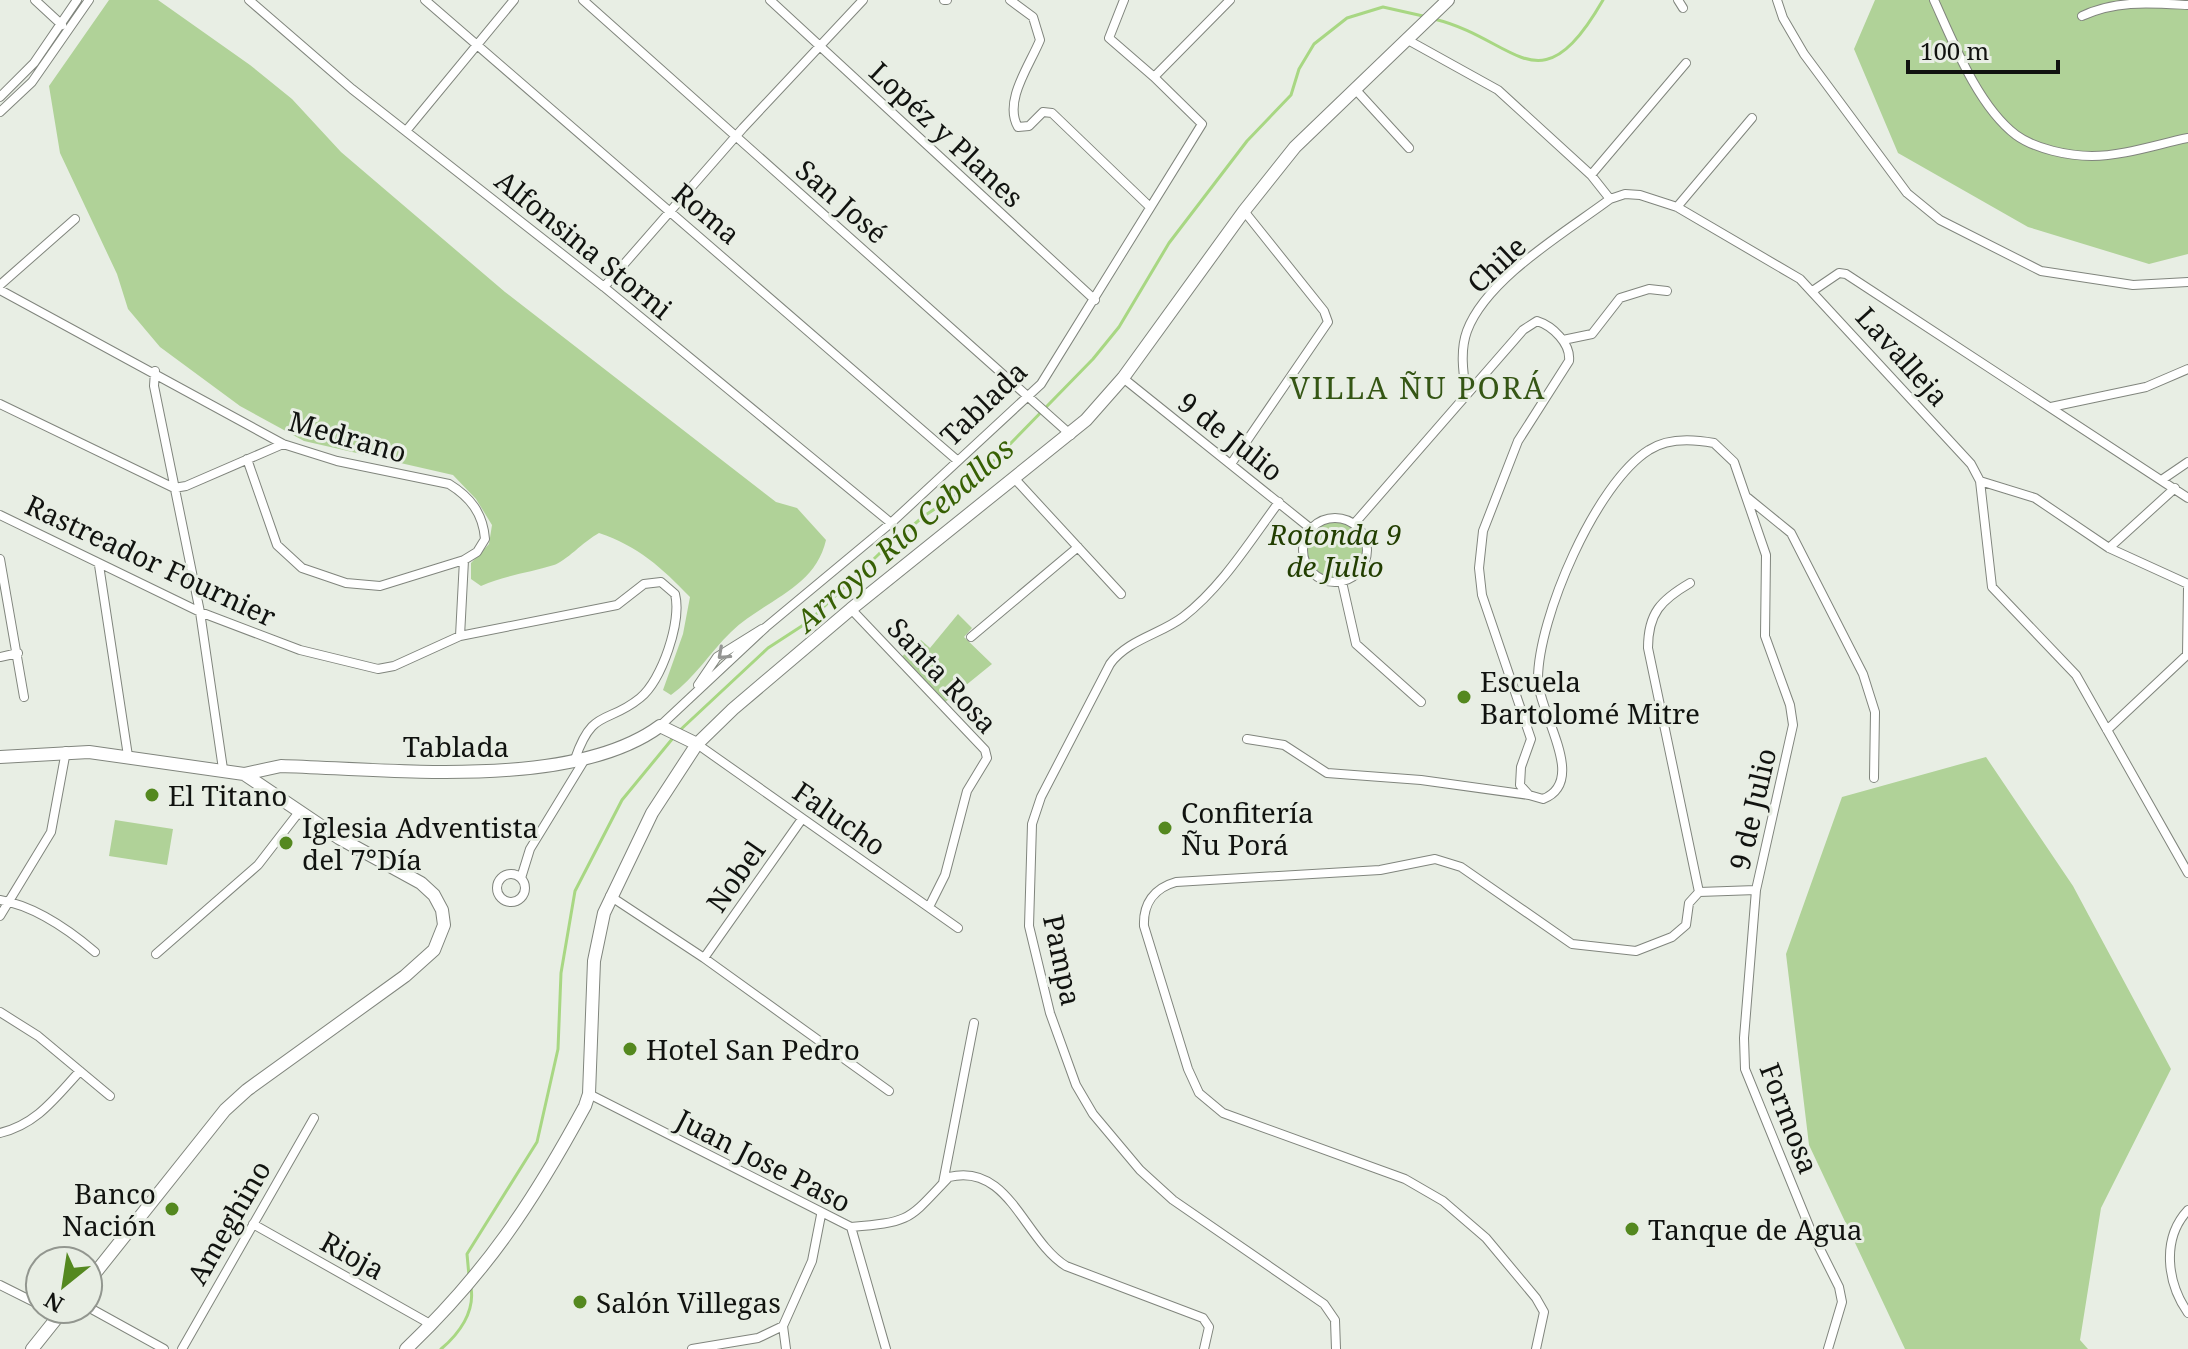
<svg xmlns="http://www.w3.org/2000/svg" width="2188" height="1349" font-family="'Noto Serif',serif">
<rect width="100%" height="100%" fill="#e8eee4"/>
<path fill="#b0d298" d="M 109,0 L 158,0 L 250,65 L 292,99 L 341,152 L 505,292 L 776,502 L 797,508 L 826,540 C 815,589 764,600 731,632 C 710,652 695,678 671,695 L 663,690 L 683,634 L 690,597 C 662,568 638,546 599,533 C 584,541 565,562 554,565 C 529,573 505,575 481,586 L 471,579 L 471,563 L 489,544 L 492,525 L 476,499 L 453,475 L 304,441 L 240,406 L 160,347 L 128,309 L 117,274 L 60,153 L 49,86 Z
M 1875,0 L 2188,0 L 2188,254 L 2149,264 L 2028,227 L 1898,153 L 1854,49 Z
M1303 550a32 32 0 1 1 64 0a32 32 0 1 1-64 0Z
M 958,614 L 972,628 L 964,637 L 992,664 L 944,703 L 900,658 L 921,640 L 930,648 Z
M 1986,757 L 2073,886 L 2171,1069 L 2101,1208 L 2080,1340 L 2088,1349 L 1905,1349 L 1809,1145 L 1786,954 L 1842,797 Z
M 115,820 L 173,829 L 167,865 L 109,856 Z"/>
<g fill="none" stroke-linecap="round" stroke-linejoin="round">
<path stroke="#a8d783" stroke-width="3" d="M 1434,19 C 1517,39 1539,111 1603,0
M 678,732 L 768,648 L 808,622 L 879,554 L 924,516 L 967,488 L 1093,359 L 1119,327 L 1169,243 L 1247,141 L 1291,95 L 1299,69 L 1314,44 L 1347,18 L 1383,7 L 1423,16
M 469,1276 L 467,1254 L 537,1142 L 558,1049 L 561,973 L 575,891 L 622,800 L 673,738
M 441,1349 C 459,1334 475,1312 471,1288"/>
<g stroke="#80857d" stroke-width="10">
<path id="street" d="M 35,0 L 62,25
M 249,0 L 352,89 L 604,287 L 891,523
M 425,0 L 958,461
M 583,0 L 1071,435
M 770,0 L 1095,300
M 944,0 L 947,0
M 1010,0 L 1033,17 L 1040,40 C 1030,65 1003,101 1018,127 L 1029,126 L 1043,112 L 1052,113 L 1150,207
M 1124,0 L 1109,38 L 1154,77
M 1678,0 L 1683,8
M 1777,0 L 1783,18 L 1804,54 L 1907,193 L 1940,220 L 2041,271 L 2133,285 L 2188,282
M 1934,0 C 1953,42 1978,106 2016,135 C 2035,149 2069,156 2092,156 C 2123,156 2158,144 2188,138
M 2082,16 C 2116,0 2150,3 2188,5
M 1406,39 L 1498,90 L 1591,175 L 1610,199 L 1625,194 L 1640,195 L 1677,207 L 1800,279 L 1971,464 L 1980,481 L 1992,587 L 2076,675 L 2188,873
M 1355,89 L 1409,148
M 0,97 L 34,63 L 77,0
M 0,112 L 32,82 L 89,0
M 406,131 L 514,0
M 1591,175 L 1686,63
M 1677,207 L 1752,118
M 0,285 L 75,219
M 604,287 L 743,128 L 863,0
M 0,290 L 283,444 L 337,461 L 449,484 C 470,497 483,513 485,539 L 477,552 L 464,560 L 460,636
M 1814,290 L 1839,273 L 1846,274 L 2188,498
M 1563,340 L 1592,334 L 1620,298 L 1649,289 L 1667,291
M 155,371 L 154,386 L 200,612 L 223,769
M 1123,378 L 1310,528
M 1466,391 C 1463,372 1460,350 1467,331 C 1487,278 1566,232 1610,199
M 0,404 L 174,488 L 186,486 L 283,444
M 2051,407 L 2146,387 L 2188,369
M 247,459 L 277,545 L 302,568 L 346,583 L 380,586 L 464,560
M 1231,464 L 1328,322 L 1324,311 L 1244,211
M 1014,478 L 1121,594
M 2163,479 L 2188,462
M 1980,481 L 2035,498 L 2109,548 L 2188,584
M 1748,498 L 1791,533 L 1863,674 L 1875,712 L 1874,778
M 1279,502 C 1250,541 1222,587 1183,617 C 1161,634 1127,640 1110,664 L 1041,797 L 1032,824 L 1029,926 L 1050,1013 L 1076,1085 L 1093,1114 L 1140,1170 L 1173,1200 L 1324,1304 L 1335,1320 L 1336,1349
M 0,515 L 200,612 L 300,650 L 378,669 L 394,666 L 460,636 L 617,605 L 644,584 L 661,582 L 675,594 C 682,621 662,680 640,698 C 607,725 593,707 575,759
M1303 550a32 32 0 1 1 64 0a32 32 0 1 1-64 0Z
M 1354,524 L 1523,330 L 1537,321 C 1553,326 1571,344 1569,361 L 1518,441 L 1483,531 L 1479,568 L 1482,595 L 1531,739 L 1521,767 L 1520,785 L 1529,795 L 1543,799 C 1589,781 1538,713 1538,679 C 1538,618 1596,483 1649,450 C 1667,438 1693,439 1714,443 L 1734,462 L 1766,555 L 1765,636 L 1790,705 L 1793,725 L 1756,890 L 1699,892 L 1689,903 L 1686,925 L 1672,937 L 1636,951 L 1572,944 L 1461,867 L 1435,859 L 1380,870 L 1176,882 C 1154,888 1143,904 1144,926 L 1188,1069 L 1199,1093 L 1223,1113 L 1405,1179 L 1443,1201 L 1486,1238 L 1536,1298 L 1544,1312 L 1536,1349
M 2109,548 L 2175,488
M 0,559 L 24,697
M 99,565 L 128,756
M 1342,582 L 1356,644 L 1421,702
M 1690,583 C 1661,600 1648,613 1648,648 L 1699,892
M 851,609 L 985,750 L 987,758 L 967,791 L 945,875 L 929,907
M 971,637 L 1078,547
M 0,657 L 18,653
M 698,685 L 717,657 L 762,629
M 660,726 L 766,627 L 891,523 L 1041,384 L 1202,124 L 1154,77 L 1230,0
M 2107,730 L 2187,655 L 2188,588
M 1247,739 L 1284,745 L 1327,773 L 1421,780 L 1529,795
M 697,744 L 958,928
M497 888a14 14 0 1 1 28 0a14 14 0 1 1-28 0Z
M 521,878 L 530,849 L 585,759
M 1756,890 L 1744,1038 L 1745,1069 L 1811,1231 L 1839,1287 L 1842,1302 L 1828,1349
M 610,896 L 704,958 L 889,1091
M 0,900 C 35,906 69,930 95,952
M 0,916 L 51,832 L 66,751
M 156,954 L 258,865 L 299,812
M 704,958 L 802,819
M 0,1012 L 38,1036 L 110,1096
M 589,1094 L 851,1227 L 886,1349
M 0,1133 C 37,1124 55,1098 80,1071
M 943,1183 L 974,1023
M 2188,1210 C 2161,1239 2167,1283 2188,1313
M 253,1224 L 432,1325
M 851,1227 C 912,1222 908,1220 949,1177 C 1009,1162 1024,1240 1066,1266 L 1203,1318 L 1209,1327 L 1204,1349
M 0,1285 L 40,1305
M 88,1307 L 164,1349
M 45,1309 L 57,1317
M 783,1326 L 786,1349
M 182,1349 L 314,1118
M 692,1349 L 758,1338 L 783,1326 L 812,1261 L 821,1215"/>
</g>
<g stroke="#80857d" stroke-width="14">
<path id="secondary" d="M 0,757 L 89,752 L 244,774 L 339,838 L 421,883 L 434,895 L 442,910 L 444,925 L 434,950 L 405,976 L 247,1090 L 225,1110 L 88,1282
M 244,774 L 281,766 C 387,769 572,791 660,726 L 697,744
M 32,1349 L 64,1309
M 406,1349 C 486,1273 533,1202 585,1106 L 589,1094 L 594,961 L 604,913 L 652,813 L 697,744 L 733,709 L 851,609 L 1086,420 L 1123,378 L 1244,211 L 1295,147 L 1448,0"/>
</g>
<use href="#street" stroke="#fff" stroke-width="8"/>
<use href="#secondary" stroke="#fff" stroke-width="12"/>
</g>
<defs><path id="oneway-chevron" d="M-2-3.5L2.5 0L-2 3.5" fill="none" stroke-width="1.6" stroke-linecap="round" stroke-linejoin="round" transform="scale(2)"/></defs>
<use stroke="#949593" href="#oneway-chevron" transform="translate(723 654) rotate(138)"/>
<g fill="#54881f" stroke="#e8eee4" stroke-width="3">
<circle cx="1464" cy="697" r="8"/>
<circle cx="152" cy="795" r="8"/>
<circle cx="1165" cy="828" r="8"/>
<circle cx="286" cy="843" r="8"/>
<circle cx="630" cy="1049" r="8"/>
<circle cx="172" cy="1209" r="8"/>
<circle cx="1632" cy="1229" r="8"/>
<circle cx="580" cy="1302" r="8"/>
</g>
<g text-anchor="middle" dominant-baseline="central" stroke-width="6" stroke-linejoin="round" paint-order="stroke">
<g font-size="28" fill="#111310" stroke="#e8eee4">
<text transform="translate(947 134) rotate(43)">Lopéz y Planes</text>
<text transform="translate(842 201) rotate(41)">San José</text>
<text transform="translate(707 213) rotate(40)">Roma</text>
<text transform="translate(584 244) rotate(39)">Alfonsina Storni</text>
<text transform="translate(1496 264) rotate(-43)">Chile</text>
<text transform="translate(1903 356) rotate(48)">Lavalleja</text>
<text transform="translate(983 403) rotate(-44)">Tablada</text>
<text transform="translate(348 436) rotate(16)">Medrano</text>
<text transform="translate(1231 436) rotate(38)">9 de Julio</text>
<text transform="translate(151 560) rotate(25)">Rastreador Fournier</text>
<text transform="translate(943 675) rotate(47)">Santa Rosa</text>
<text x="456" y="746">Tablada</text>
<text transform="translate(1752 809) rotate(-77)">9 de Julio</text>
<text transform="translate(840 818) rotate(35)">Falucho</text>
<text transform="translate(735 876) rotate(-55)">Nobel</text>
<text transform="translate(1063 960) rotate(78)">Pampa</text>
<text transform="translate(1790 1118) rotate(69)">Formosa</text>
<text transform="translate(764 1160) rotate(27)">Juan Jose Paso</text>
<text transform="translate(228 1222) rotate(-60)">Ameghino</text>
<text transform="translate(353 1255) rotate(29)">Rioja</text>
</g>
<g font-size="28" font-style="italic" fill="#223e01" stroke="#e8eee4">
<text x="1335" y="534">Rotonda 9<tspan x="1335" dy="32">de Julio</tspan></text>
</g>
<g font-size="28" fill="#111310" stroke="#e8eee4" text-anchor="start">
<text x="1480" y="681">Escuela<tspan x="1480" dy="32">Bartolomé Mitre</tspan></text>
<text x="168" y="795">El Titano</text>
<text x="1181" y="812">Confitería<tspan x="1181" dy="32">Ñu Porá</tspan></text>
<text x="302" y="827">Iglesia Adventista<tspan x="302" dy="32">del 7°Día</tspan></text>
<text x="646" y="1049">Hotel San Pedro</text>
<text x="156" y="1193" text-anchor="end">Banco<tspan x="156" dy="32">Nación</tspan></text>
<text x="1648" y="1229">Tanque de Agua</text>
<text x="596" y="1302">Salón Villegas</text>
</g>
<g font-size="30" letter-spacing="2" fill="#355615" stroke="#e8eee4">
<text x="1418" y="387">VILLA ÑU PORÁ</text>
</g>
<g font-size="30" font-style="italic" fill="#376004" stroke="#e8eee4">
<text transform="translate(904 534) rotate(-41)">Arroyo Río Ceballos</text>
</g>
</g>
<g transform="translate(64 1285) rotate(210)"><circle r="38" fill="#e8eee4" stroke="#92968f" stroke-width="2"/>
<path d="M0-6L14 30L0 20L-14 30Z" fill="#54881f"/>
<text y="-12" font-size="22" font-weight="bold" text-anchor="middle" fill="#111310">N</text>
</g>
<path d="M1908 60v12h150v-12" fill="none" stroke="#111310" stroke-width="4"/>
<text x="1920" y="60" font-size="24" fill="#111310" stroke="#e8eee4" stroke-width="6" paint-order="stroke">100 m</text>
</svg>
